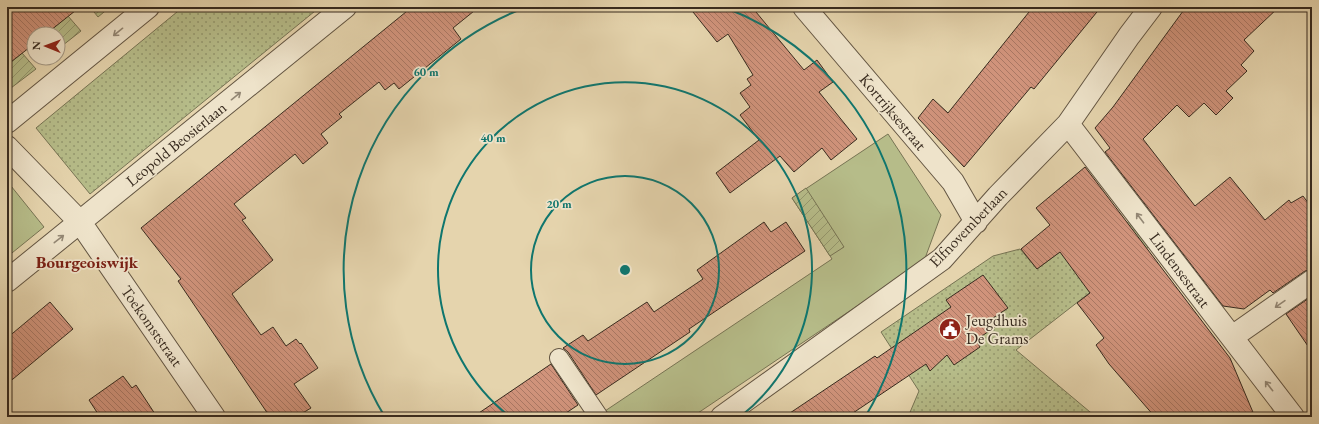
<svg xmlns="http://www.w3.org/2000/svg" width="1319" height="424" font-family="'EB Garamond',serif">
<defs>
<pattern id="park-dots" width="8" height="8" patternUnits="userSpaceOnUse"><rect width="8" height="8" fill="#b6bc89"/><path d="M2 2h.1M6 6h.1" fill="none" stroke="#95996f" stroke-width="1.8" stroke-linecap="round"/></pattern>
<pattern id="garden-furrows" width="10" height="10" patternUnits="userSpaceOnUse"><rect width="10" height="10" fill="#b6bc89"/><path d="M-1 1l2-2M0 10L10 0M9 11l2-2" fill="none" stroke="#95996f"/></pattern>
<pattern id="building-back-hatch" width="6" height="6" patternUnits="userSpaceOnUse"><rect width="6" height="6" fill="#d0937b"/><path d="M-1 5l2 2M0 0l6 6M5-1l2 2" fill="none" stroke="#aa7864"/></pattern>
</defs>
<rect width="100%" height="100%" fill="#e5d4ad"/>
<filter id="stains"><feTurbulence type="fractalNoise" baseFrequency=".005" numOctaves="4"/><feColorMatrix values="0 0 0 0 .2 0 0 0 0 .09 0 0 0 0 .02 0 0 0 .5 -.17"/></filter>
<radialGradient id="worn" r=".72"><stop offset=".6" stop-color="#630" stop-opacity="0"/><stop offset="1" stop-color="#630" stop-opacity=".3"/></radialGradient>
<path fill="#b6bc89" stroke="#777454" d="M 888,134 L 941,215 L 924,261 L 692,417 L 596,417 L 832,259 L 792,198 Z
M 7,181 L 44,227 L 7,257 Z"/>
<path fill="url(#park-dots)" stroke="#777454" d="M 183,7 L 320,7 L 90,194 L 36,128 Z
M 1131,220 L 1151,245 L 1016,350 L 1096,417 L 908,417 L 919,391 L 881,332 L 993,256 L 1020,249 L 1037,269 L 1068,246 L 1092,247 Z"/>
<path fill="url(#garden-furrows)" stroke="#777454" d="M 90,7 L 110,7 L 98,17 Z
M 68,16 L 81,31 L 58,49 L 58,34 L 46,34 Z
M 22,53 L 36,69 L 7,91 L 7,62 L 9,64 Z
M 806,188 L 844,247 L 830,256 L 792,198 Z"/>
<path fill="url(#building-back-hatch)" stroke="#382b1f" d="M 7,7 L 80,7 L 46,34 L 34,34 L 34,44 L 7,65 Z
M 412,7 L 479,7 L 453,28 L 461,39 L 399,89 L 394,83 L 385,90 L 379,82 L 339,114 L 342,117 L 321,134 L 328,143 L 303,164 L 295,154 L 234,204 L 246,218 L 242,220 L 273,260 L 232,294 L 261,335 L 273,327 L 286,346 L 296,339 L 300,344 L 301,343 L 318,368 L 294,384 L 311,408 L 296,417 L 270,417 L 178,281 L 181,279 L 141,228 Z
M 689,7 L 763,7 L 756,12 L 804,70 L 817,60 L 833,82 L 819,92 L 857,139 L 831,160 L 822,148 L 794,172 L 780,156 L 730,193 L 716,173 L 759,140 L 740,115 L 750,107 L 740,93 L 751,85 L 747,79 L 753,75 L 728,34 L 717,42 Z
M 1033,7 L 1101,7 L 1034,89 L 1031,87 L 964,167 L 918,118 L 933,99 L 948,113 Z
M 1186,7 L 1279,7 L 1244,40 L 1254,51 L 1241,65 L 1247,71 L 1226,91 L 1233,98 L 1216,115 L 1204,103 L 1189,117 L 1177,105 L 1143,139 L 1195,206 L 1230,177 L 1265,220 L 1289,200 L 1291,203 L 1303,196 L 1312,208 L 1312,269 L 1305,271 L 1273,293 L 1270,290 L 1244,309 L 1223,306 L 1105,152 L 1110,148 L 1095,128 L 1113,107 Z
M 1085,167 L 1230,358 L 1255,417 L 1155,417 L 1109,364 L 1096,345 L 1104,338 L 1077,303 L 1090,293 L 1060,252 L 1037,269 L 1021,249 L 1050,225 L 1036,208 Z
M 764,222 L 771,232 L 786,222 L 805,251 L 689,329 L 690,332 L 596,395 L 568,352 L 563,348 L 583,335 L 588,341 L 647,302 L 654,312 L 703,279 L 697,270 Z
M 983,275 L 1008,308 L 990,320 L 995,327 L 976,340 L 980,347 L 954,365 L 947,355 L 930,371 L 926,364 L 847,417 L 784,417 L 875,356 L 877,358 L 951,307 L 946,300 Z
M 1312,296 L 1312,352 L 1286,314 Z
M 50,302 L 73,329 L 7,384 L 7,338 Z
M 551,364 L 578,405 L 560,417 L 473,417 Z
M 123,376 L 132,388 L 136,385 L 157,417 L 100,417 L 89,400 Z"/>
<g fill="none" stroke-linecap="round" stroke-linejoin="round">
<g stroke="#635542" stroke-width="20">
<path id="service" d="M 559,358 L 599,417"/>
</g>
<g stroke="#635542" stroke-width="24">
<path id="minor" d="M 804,7 L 953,182 L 976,222
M 7,122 L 148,7
M 1068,124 L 1293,417
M 7,147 L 80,222 L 214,417
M 7,281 L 345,7
M 1232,337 L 1312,281
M 722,417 L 942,259 L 998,196 L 1068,124 L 1129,36 L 1151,7"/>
</g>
<use href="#service" stroke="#eee3ca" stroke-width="18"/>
<use href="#minor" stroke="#eee3ca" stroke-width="22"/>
</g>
<defs><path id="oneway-shaft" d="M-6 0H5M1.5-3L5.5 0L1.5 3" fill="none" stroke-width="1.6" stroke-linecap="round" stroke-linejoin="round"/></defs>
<g stroke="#938774">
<use href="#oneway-shaft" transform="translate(118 32) rotate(141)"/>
<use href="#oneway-shaft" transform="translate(236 96) rotate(-39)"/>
<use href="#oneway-shaft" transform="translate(1140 218) rotate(-127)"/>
<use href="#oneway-shaft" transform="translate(59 239) rotate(-38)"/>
<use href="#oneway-shaft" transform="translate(1280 304) rotate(145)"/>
<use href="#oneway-shaft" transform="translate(1269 386) rotate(-128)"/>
</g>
<g fill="none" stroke="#0f766e" stroke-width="2">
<circle cx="625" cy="270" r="94"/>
<path d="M509 416A187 187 0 1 1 741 416"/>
<path d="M385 417A281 281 0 0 1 524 8M726 8A281 281 0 0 1 865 417"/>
</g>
<defs>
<g id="civic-disc" transform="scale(1.15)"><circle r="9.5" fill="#8f2418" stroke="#eee3ca"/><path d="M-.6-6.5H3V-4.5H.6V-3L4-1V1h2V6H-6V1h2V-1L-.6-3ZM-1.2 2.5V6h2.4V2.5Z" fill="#fff"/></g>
</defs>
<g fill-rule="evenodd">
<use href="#civic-disc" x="950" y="329"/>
</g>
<g text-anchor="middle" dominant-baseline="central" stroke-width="3.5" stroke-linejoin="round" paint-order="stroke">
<g font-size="16" fill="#382b1f" stroke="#eee3ca">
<text transform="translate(893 112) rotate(50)">Kortrijksestraat</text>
<text transform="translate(176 144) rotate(-39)">Leopold Beosierlaan</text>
<text transform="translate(968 227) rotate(-46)">Elfnovemberlaan</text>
<text transform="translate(1180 270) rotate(53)">Lindensestraat</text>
<text transform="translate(152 326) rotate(55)">Toekomststraat</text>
</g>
<g font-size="16" fill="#382b1f" stroke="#eee3ca" text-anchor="start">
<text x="966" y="320">Jeugdhuis<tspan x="966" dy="18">De Grams</tspan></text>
</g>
<g font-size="17" font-weight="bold" fill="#7a1f14" stroke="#eee3ca">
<text x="87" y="262">Bourgeoiswijk</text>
</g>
</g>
<circle cx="625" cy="270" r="6" fill="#0f766e" stroke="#eee3ca" stroke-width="2"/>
<g font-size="12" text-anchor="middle" font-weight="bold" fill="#0f766e" stroke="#eee3ca" stroke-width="3.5" stroke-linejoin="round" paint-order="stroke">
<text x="426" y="76">60 m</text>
<text x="493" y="142">40 m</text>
<text x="559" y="208">20 m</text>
</g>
<rect width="1319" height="424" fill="none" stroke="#e5d4ad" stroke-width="24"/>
<rect x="8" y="8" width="1303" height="408" fill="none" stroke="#382b1f" stroke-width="2"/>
<rect x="12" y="12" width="1295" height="400" fill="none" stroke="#382b1f"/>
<g transform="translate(46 46) rotate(271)"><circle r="19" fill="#eee3ca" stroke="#a59986"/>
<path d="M0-3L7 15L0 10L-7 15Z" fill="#8f2418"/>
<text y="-6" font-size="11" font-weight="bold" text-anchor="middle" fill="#382b1f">N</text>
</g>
<rect width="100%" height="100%" filter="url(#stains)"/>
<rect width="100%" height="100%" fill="url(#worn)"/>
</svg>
